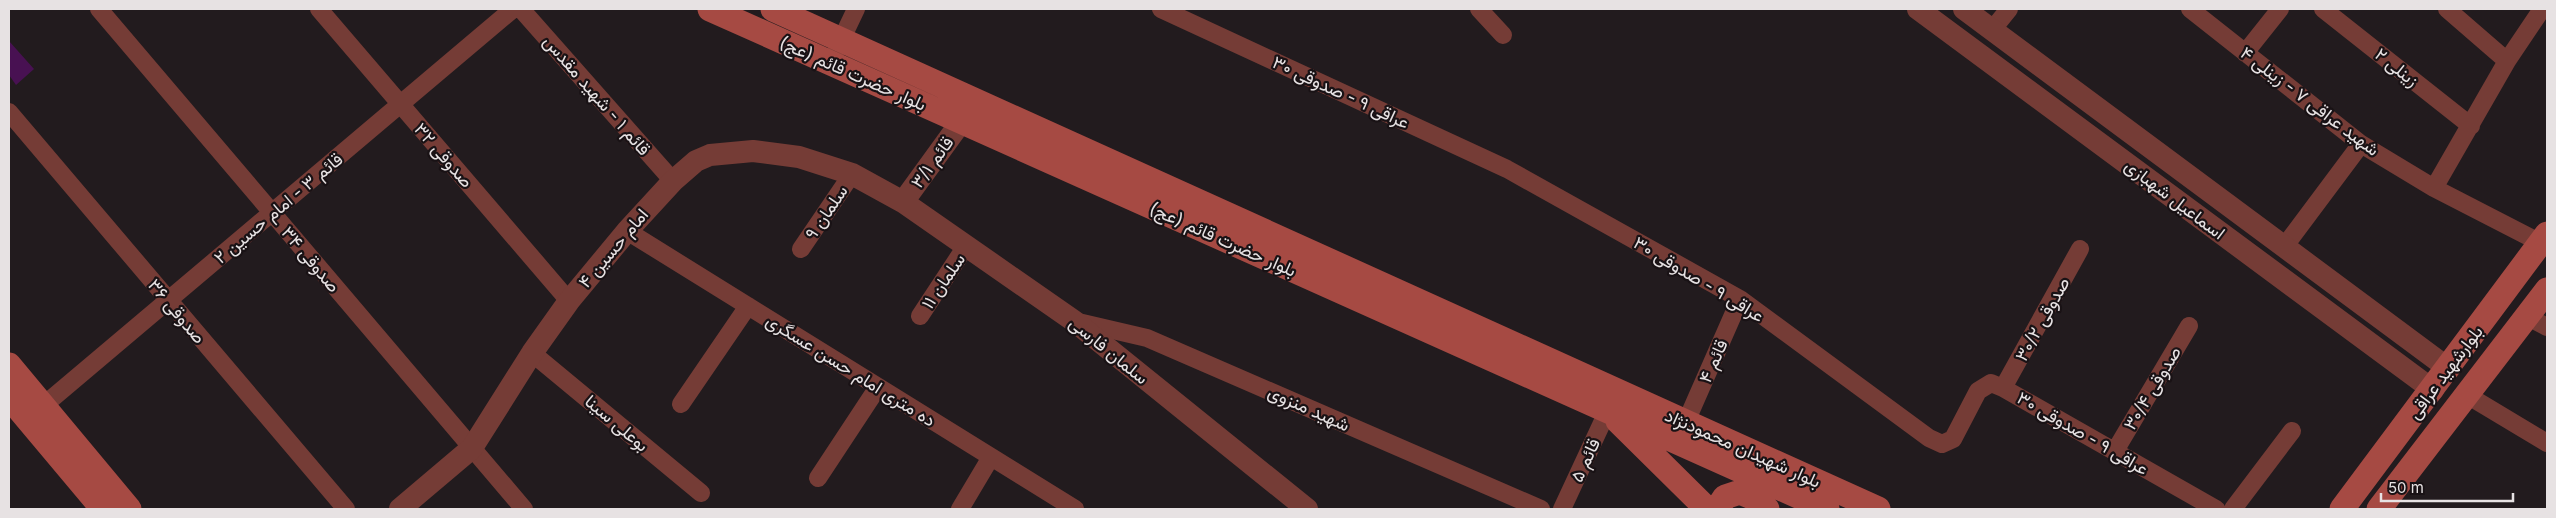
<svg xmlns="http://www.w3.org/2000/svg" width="2556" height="518" font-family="Inter,Vazirmatn,sans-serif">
<rect width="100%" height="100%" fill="#221b1e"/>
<path fill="#481152" d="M 9,41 L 34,69 L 16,85 L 9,75 Z"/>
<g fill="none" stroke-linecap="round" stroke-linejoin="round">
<path stroke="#753c36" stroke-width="18" d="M 99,9 L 524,509
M 319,9 L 569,301
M 521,9 L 673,181
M 1161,9 L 1507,169 L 1740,299 L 1929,438 L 1942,444 L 1953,439 L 1978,391 L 1991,383 L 2003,388 L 2216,509
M 1479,9 L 1503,35
M 2190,9 L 2361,144 L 2434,188 L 2541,243
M 2323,9 L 2471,126
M 2447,9 L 2507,61 L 2542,9
M 1992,30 L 2009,9
M 837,49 L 856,9
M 2245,53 L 2280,9
M 9,112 L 346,509
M 2434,188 L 2507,61
M 627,231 L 1075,509
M 2284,247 L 2361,144
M 801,249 L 852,174
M 920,316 L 966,246
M 2526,316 L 2547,327
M 1074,321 L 1147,338 L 1541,509
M 532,353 L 701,493
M 2003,388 L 2080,249
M 2467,395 L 2547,443
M 681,404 L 748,306
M 43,406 L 513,9
M 1686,422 L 1740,299
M 2115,451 L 2189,326
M 818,478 L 878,387
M 960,509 L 991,457
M 1562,509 L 1608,410
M 2233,509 L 2292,431"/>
<path stroke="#753c36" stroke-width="22" d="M 1918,9 L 2433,390
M 1964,9 L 2449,369
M 903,202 L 961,122
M 400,509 L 472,448 L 532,353 L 569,301 L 627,231 L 673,181 L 696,161 L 710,155 L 753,151 L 799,157 L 852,174 L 903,202 L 1074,321 L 1307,509"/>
<path stroke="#a64a43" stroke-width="25" d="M 710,9 L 1827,509
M 773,9 L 1878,509
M 9,365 L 129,509
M 9,397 L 103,509
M 1618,421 L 1707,509
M 1717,509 L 1725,497 L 1740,492 L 1754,498 L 1767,509
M 2342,509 L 2547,234
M 2379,509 L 2547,290"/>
</g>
<g text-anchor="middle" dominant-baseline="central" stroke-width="4.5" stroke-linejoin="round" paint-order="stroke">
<g font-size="18" fill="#e7e2e3" stroke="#191215">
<text transform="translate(2397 67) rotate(39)">زینلی ۲</text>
<text transform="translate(853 73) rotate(24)">بلوار حضرت قائم (عج)</text>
<text transform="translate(1341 92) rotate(25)">عراقی ۹ - صدوقی ۳۰</text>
<text transform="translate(597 95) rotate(49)">قائم ۱ - شهید مقدس</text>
<text transform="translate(2310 101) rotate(37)">شهید عراقی ۷ - زینلی ۴</text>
<text transform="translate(444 155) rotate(49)">صدوقی ۳۲</text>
<text transform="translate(932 162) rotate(-54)">قائم ۳/۱</text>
<text transform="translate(2175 199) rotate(37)">اسماعیل شهبازی</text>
<text transform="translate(278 208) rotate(-40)">قائم ۳ - امام حسین ۲</text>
<text transform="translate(826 212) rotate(-56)">سلمان ۹</text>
<text transform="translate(1223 239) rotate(24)">بلوار حضرت قائم (عج)</text>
<text transform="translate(613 248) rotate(-50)">امام حسین ۴</text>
<text transform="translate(311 259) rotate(50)">صدوقی ۳۴</text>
<text transform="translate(1699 279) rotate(31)">عراقی ۹ - صدوقی ۳۰</text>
<text transform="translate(943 281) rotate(-56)">سلمان ۱۱</text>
<text transform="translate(177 311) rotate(50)">صدوقی ۳۶</text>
<text transform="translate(2042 319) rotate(-61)">صدوقی ۳۰/۲</text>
<text transform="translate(1109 350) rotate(39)">سلمان فارسی</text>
<text transform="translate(1713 361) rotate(-66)">قائم ۴</text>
<text transform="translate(851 370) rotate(32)">ده متری امام حسن عسگری</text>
<text transform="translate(2445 372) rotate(-53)">بلوارشهید عراقی</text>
<text transform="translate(2152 388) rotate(-59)">صدوقی ۳۰/۴</text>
<text transform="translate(1309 408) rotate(24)">شهید منزوی</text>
<text transform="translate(617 423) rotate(40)">بوعلی سینا</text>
<text transform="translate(2083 433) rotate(30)">عراقی ۹ - صدوقی ۳۰</text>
<text transform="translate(1743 448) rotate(24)">بلوار شهیدان محمودنژاد</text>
<text transform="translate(1585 460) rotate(-65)">قائم ۵</text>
</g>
</g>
<rect width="2556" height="518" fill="none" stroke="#e7e2e3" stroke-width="20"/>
<path d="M2381 493v8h132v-8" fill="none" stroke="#e7e2e3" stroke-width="2.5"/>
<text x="2388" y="493" font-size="15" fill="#e7e2e3" stroke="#191215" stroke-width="4" paint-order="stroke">50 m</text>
</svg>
